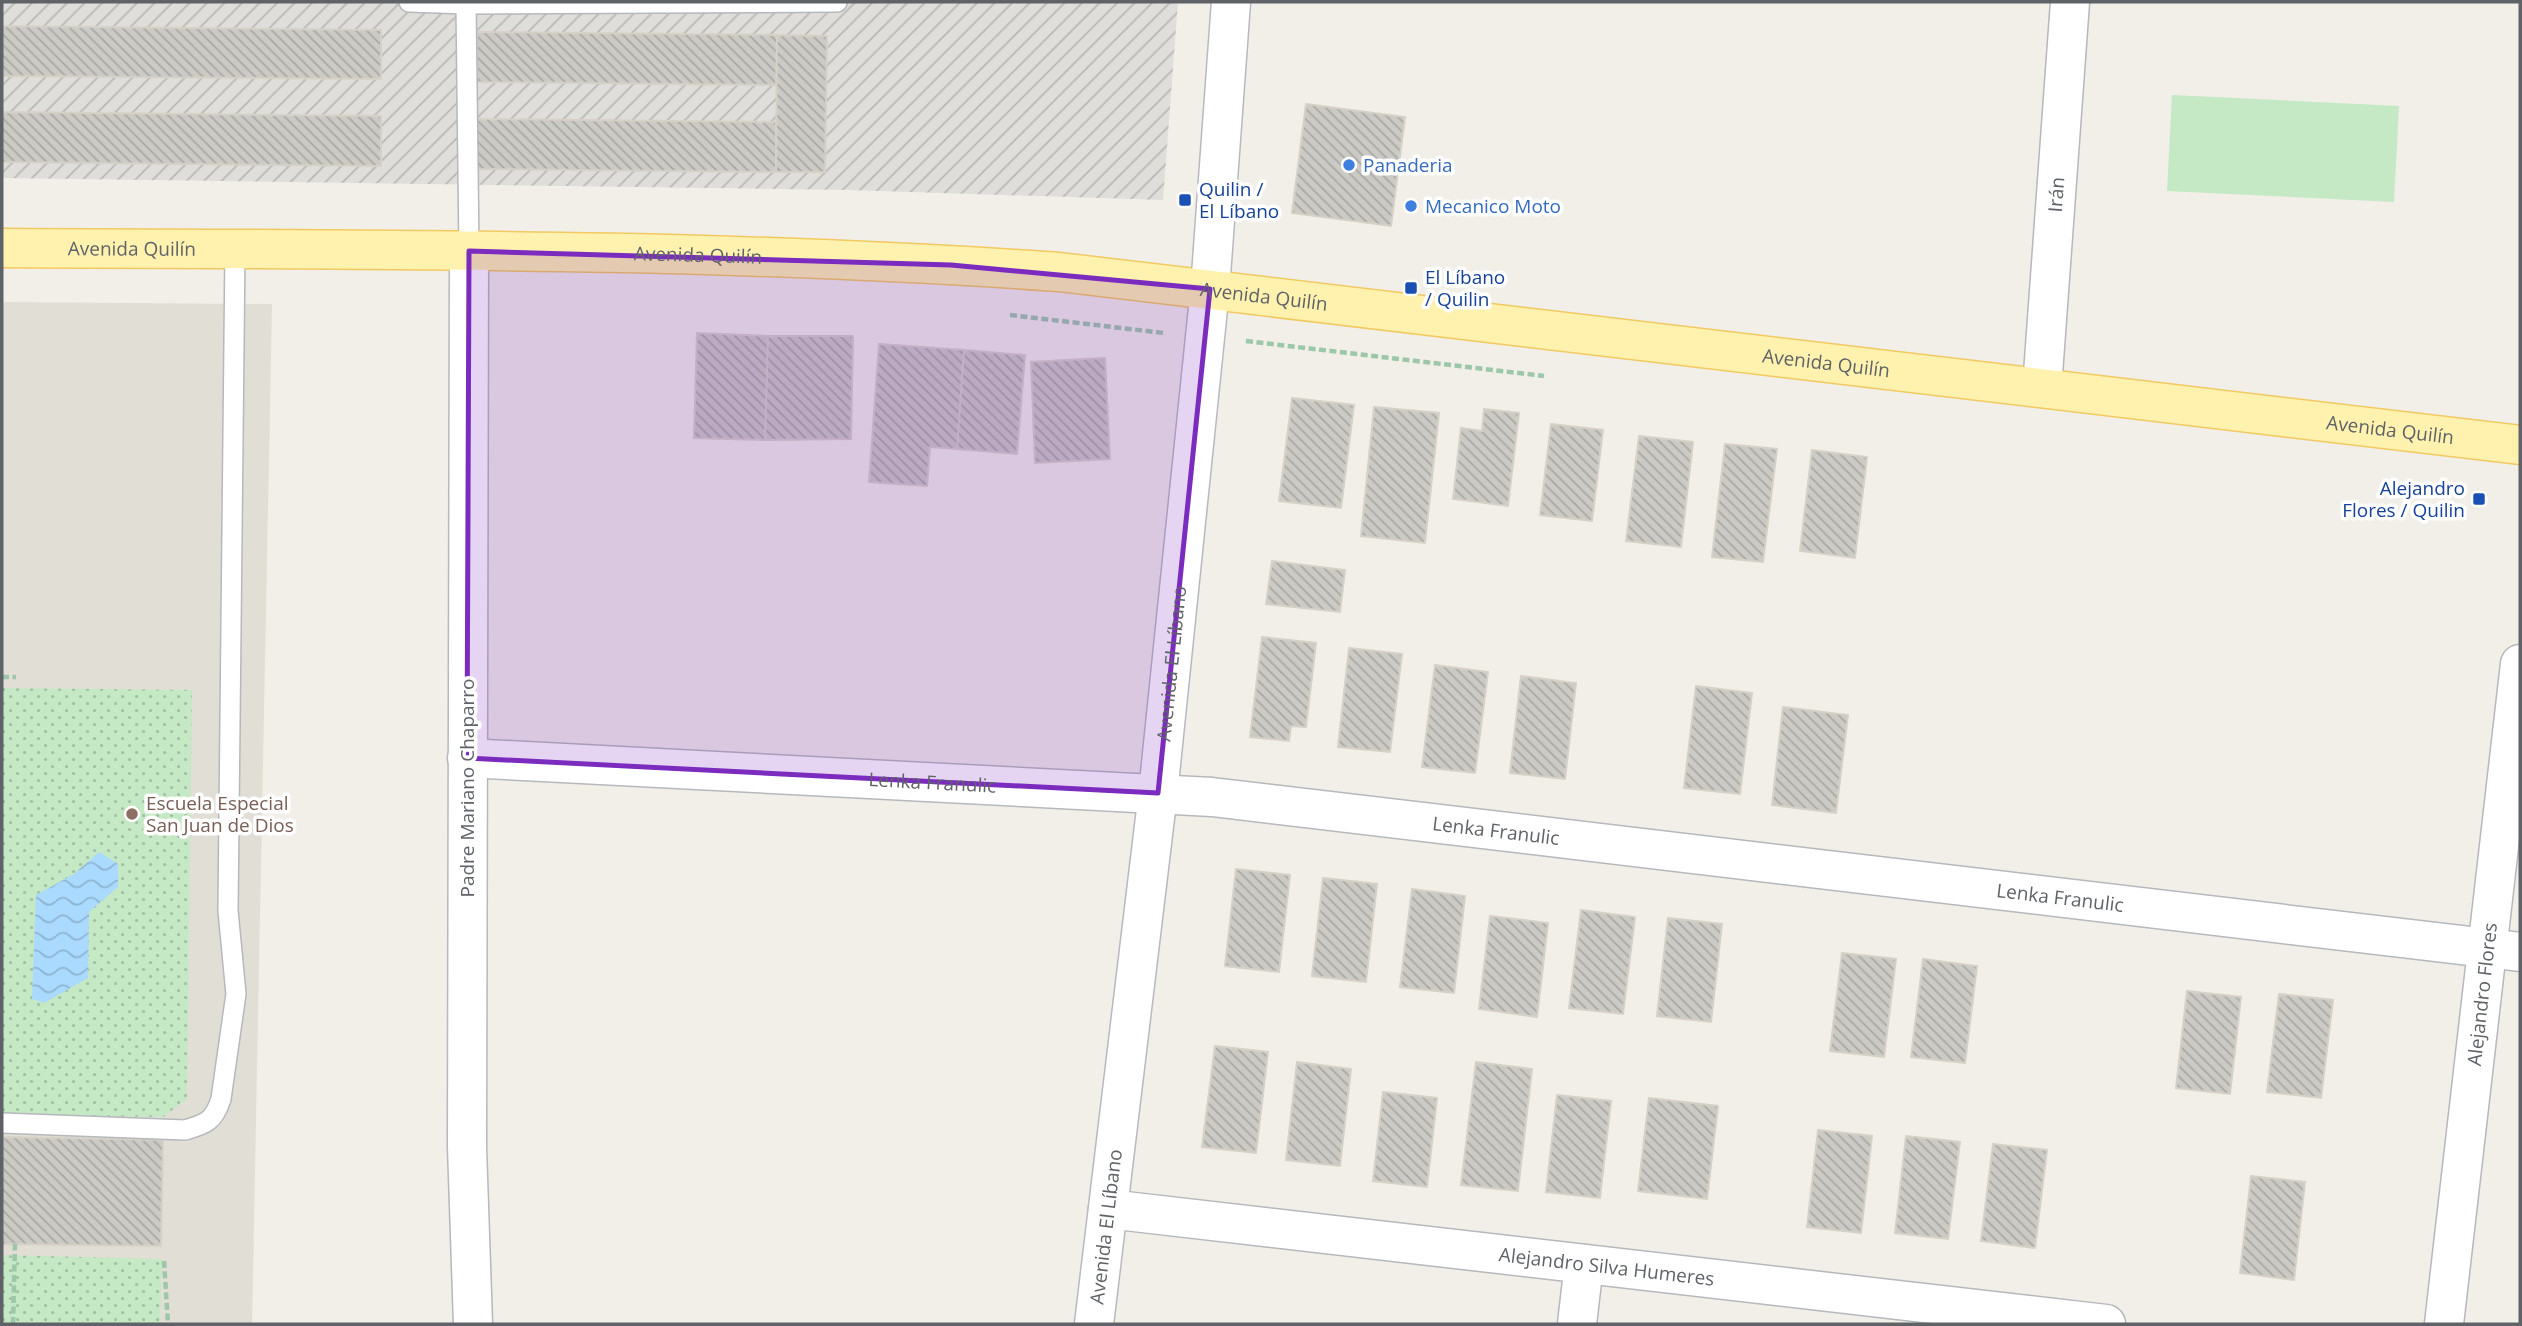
<svg xmlns="http://www.w3.org/2000/svg" width="2522" height="1326" font-family="'Open Sans',sans-serif">
<defs>
<pattern id="industrial-furrows" width="10" height="10" patternUnits="userSpaceOnUse" patternTransform="scale(1.75)"><rect width="10" height="10" fill="#e0deda"/><path d="M-1 1l2-2M0 10L10 0M9 11l2-2" fill="none" stroke="#b9b8b5"/></pattern>
<pattern id="grass-dots" width="8" height="8" patternUnits="userSpaceOnUse" patternTransform="scale(1.75)"><rect width="8" height="8" fill="#c5e8c5"/><path d="M2 2h.1M6 6h.1" fill="none" stroke="#a3c0a4" stroke-width="1.8" stroke-linecap="round"/></pattern>
<pattern id="water-waves" width="16" height="10" patternUnits="userSpaceOnUse" patternTransform="scale(1.75)"><rect width="16" height="10" fill="#aadaff"/><path d="M0 5q4-4 8 0t8 0" fill="none" stroke="#8eb4d2"/></pattern>
<pattern id="building-back-hatch" width="6" height="6" patternUnits="userSpaceOnUse" patternTransform="scale(1.75)"><rect width="6" height="6" fill="#cccac5"/><path d="M-1 5l2 2M0 0l6 6M5-1l2 2" fill="none" stroke="#a9a8a4"/></pattern>
</defs>
<rect width="100%" height="100%" fill="#f1efe8"/>
<path fill="url(#industrial-furrows)" d="M 2,2 L 1178,2 L 1163,200 L 849,190 L 2,178 Z"/>
<path fill="#e1ded6" d="M 2,302 L 272,304 L 252,1324 L 2,1324 Z"/>
<path fill="url(#grass-dots)" d="M 2,688 L 192,690 L 187,1099 L 163,1117 L 2,1115 Z
M 2,1255 L 162,1259 L 160,1324 L 2,1324 Z"/>
<path fill="#c5e8c5" d="M 2172,95 L 2399,106 L 2394,202 L 2167,191 Z"/>
<path fill="url(#water-waves)" d="M 99,852 L 118,864 L 118,887 L 89,912 L 88,978 L 44,1003 L 32,999 L 36,895 L 74,874 Z"/>
<path fill="url(#building-back-hatch)" stroke="#d6d1c6" stroke-width="2" d="M 2,26 L 381,30 L 381,79 L 2,76 Z
M 477,32 L 777,35 L 776,85 L 477,82 Z
M 777,35 L 827,36 L 825,172 L 776,172 Z
M 1306,104 L 1405,117 L 1391,226 L 1292,213 Z
M 2,112 L 381,116 L 381,166 L 2,162 Z
M 476,119 L 776,122 L 776,172 L 476,169 Z
M 697,333 L 768,336 L 765,440 L 694,438 Z
M 768,336 L 853,336 L 851,439 L 765,440 Z
M 879,344 L 964,350 L 957,449 L 930,447 L 927,486 L 869,482 Z
M 964,350 L 1025,355 L 1017,454 L 957,449 Z
M 1105,358 L 1110,459 L 1035,463 L 1031,362 Z
M 1292,398 L 1354,405 L 1341,508 L 1279,501 Z
M 1374,407 L 1439,413 L 1425,543 L 1361,536 Z
M 1484,409 L 1519,413 L 1508,506 L 1453,499 L 1461,428 L 1482,431 Z
M 1551,424 L 1603,430 L 1592,521 L 1540,515 Z
M 1639,436 L 1693,442 L 1681,547 L 1626,541 Z
M 1725,444 L 1777,449 L 1763,562 L 1712,557 Z
M 1812,450 L 1867,457 L 1855,558 L 1800,551 Z
M 1272,561 L 1345,570 L 1340,612 L 1266,604 Z
M 1262,637 L 1316,643 L 1306,727 L 1291,726 L 1289,741 L 1250,737 Z
M 1349,648 L 1402,654 L 1390,752 L 1338,747 Z
M 1435,665 L 1488,672 L 1475,773 L 1422,767 Z
M 1521,676 L 1576,683 L 1565,779 L 1510,773 Z
M 1696,686 L 1752,693 L 1740,794 L 1684,788 Z
M 1783,707 L 1848,715 L 1836,813 L 1772,805 Z
M 1236,869 L 1290,875 L 1279,972 L 1225,966 Z
M 1323,878 L 1377,884 L 1366,982 L 1312,976 Z
M 1412,889 L 1465,896 L 1454,993 L 1400,987 Z
M 1581,910 L 1635,917 L 1623,1014 L 1569,1008 Z
M 1490,916 L 1548,923 L 1537,1017 L 1479,1009 Z
M 1668,918 L 1722,924 L 1711,1022 L 1657,1016 Z
M 1842,953 L 1896,959 L 1884,1057 L 1830,1051 Z
M 1923,959 L 1977,966 L 1965,1063 L 1911,1057 Z
M 2187,991 L 2241,997 L 2230,1094 L 2176,1088 Z
M 2279,994 L 2333,1000 L 2321,1098 L 2267,1092 Z
M 1215,1046 L 1268,1052 L 1256,1153 L 1202,1147 Z
M 1297,1062 L 1351,1069 L 1340,1166 L 1286,1160 Z
M 1476,1062 L 1532,1069 L 1518,1191 L 1461,1185 Z
M 1383,1092 L 1437,1098 L 1427,1187 L 1373,1181 Z
M 1557,1095 L 1611,1101 L 1600,1198 L 1546,1192 Z
M 1649,1098 L 1718,1106 L 1707,1199 L 1638,1191 Z
M 1818,1130 L 1872,1136 L 1861,1233 L 1807,1227 Z
M 1906,1136 L 1960,1142 L 1948,1239 L 1895,1233 Z
M 2,1137 L 163,1140 L 161,1246 L 2,1244 Z
M 1993,1144 L 2047,1150 L 2035,1248 L 1981,1241 Z
M 2251,1176 L 2305,1182 L 2294,1280 L 2240,1273 Z"/>
<g fill="none" stroke-linecap="round" stroke-linejoin="round">
<g stroke="#b5b8bc" stroke-width="22">
<path id="service" d="M 409,2 L 466,4 L 837,2
M 466,4 L 469,251
M 2,1123 L 185,1130 C 206,1124 214,1121 221,1099 L 236,994 L 228,911 L 235,249"/>
</g>
<g stroke="#b5b8bc" stroke-width="41">
<g id="minor">
<path d="M 469,251 L 467,1147 L 473,1324"/>
<path id="s1" d="M 2042,388 L 2070,2"/>
<path id="s2" d="M 467,758 L 1212,797 L 2520,952"/>
<path id="s3" d="M 1108,1209 L 2106,1324"/>
<path d="M 1577,1324 L 1584,1264"/>
<path id="s4" d="M 2444,1324 L 2520,664"/>
</g>
</g>
<g stroke="#b6babf" stroke-width="41">
<g id="secondary">
<path id="s5" d="M 1094,1324 L 1158,793 L 1210,289 L 1231,2"/>
</g>
</g>
<g stroke="#f2c960" stroke-width="41">
<g id="primary">
<path id="s6" d="M 2,248 C 353,250 708,247 1059,272 L 2520,445"/>
</g>
</g>
<path stroke="#9cc7a9" stroke-width="4.5" stroke-dasharray="7 3.5" stroke-linecap="butt" d="M 1010,315 L 1164,333
M 1246,341 L 1544,376
M 2,677 L 16,677
M 164,1261 L 168,1324
M 13,1324 L 15,1244"/>
<use href="#service" stroke="#fff" stroke-width="19"/>
<use href="#minor" stroke="#fff" stroke-width="38"/>
<use href="#secondary" stroke="#fff" stroke-width="38"/>
<use href="#primary" stroke="#fff2af" stroke-width="38"/>
</g>
<path fill="#7b2cbf" fill-opacity="0.2" stroke="#7b2cbf" stroke-width="5" stroke-linejoin="round" d="M 469,251 L 951,265 L 1210,289 L 1158,793 L 467,758 Z"/>
<g fill="#3f7fe0" stroke="#fff" stroke-width="2.5">
<circle cx="1349" cy="165" r="7"/>
<circle cx="1411" cy="206" r="7"/>
</g>
<g fill="#1a4fb4" stroke="#fff" stroke-width="2.5">
<rect x="1178" y="193" width="14" height="14" rx="3.5"/>
<rect x="1404" y="281" width="14" height="14" rx="3.5"/>
<rect x="2472" y="492" width="14" height="14" rx="3.5"/>
</g>
<circle fill="#8d6e63" stroke="#fff" stroke-width="2.5" cx="132" cy="814" r="7"/>
<g text-anchor="middle" dominant-baseline="central" stroke-width="7" stroke-linejoin="round" paint-order="stroke">
<g font-size="19" fill="#366cbe" stroke="#fff" text-anchor="start">
<text x="1363" y="165">Panaderia</text>
<text x="1425" y="206">Mecanico Moto</text>
</g>
<g font-size="19" fill="#164399" stroke="#fff" text-anchor="start">
<text x="1199" y="189">Quilin /<tspan x="1199" dy="22">El Líbano</tspan></text>
<text x="1425" y="277">El Líbano<tspan x="1425" dy="22">/ Quilin</tspan></text>
<text x="2465" y="488" text-anchor="end">Alejandro<tspan x="2465" dy="22">Flores / Quilin</tspan></text>
</g>
<g font-size="19" fill="#5f6368" stroke="#fff">
<text stroke="none"><textPath href="#s1" startOffset="194">Irán</textPath></text>
<text stroke="none"><textPath href="#s6" startOffset="130">Avenida Quilín</textPath></text>
<text stroke="none"><textPath href="#s6" startOffset="696">Avenida Quilín</textPath></text>
<text stroke="none"><textPath href="#s6" startOffset="1264">Avenida Quilín</textPath></text>
<text stroke="none"><textPath href="#s6" startOffset="1830">Avenida Quilín</textPath></text>
<text stroke="none"><textPath href="#s6" startOffset="2398">Avenida Quilín</textPath></text>
<text stroke="none"><textPath href="#s5" startOffset="665">Avenida El Líbano</textPath></text>
<text stroke="none"><textPath href="#s2" startOffset="466">Lenka Franulic</textPath></text>
<text transform="translate(467 788) rotate(-90)">Padre Mariano Chaparro</text>
<text stroke="none"><textPath href="#s2" startOffset="1032">Lenka Franulic</textPath></text>
<text stroke="none"><textPath href="#s2" startOffset="1600">Lenka Franulic</textPath></text>
<text stroke="none"><textPath href="#s4" startOffset="332">Alejandro Flores</textPath></text>
<text stroke="none"><textPath href="#s5" startOffset="98">Avenida El Líbano</textPath></text>
<text stroke="none"><textPath href="#s3" startOffset="502">Alejandro Silva Humeres</textPath></text>
</g>
<g font-size="19" fill="#785e54" stroke="#fff" text-anchor="start">
<text x="146" y="803">Escuela Especial<tspan x="146" dy="22">San Juan de Dios</tspan></text>
</g>
</g>
<rect width="2522" height="1326" fill="none" stroke="#5f6368" stroke-width="7"/>
</svg>
